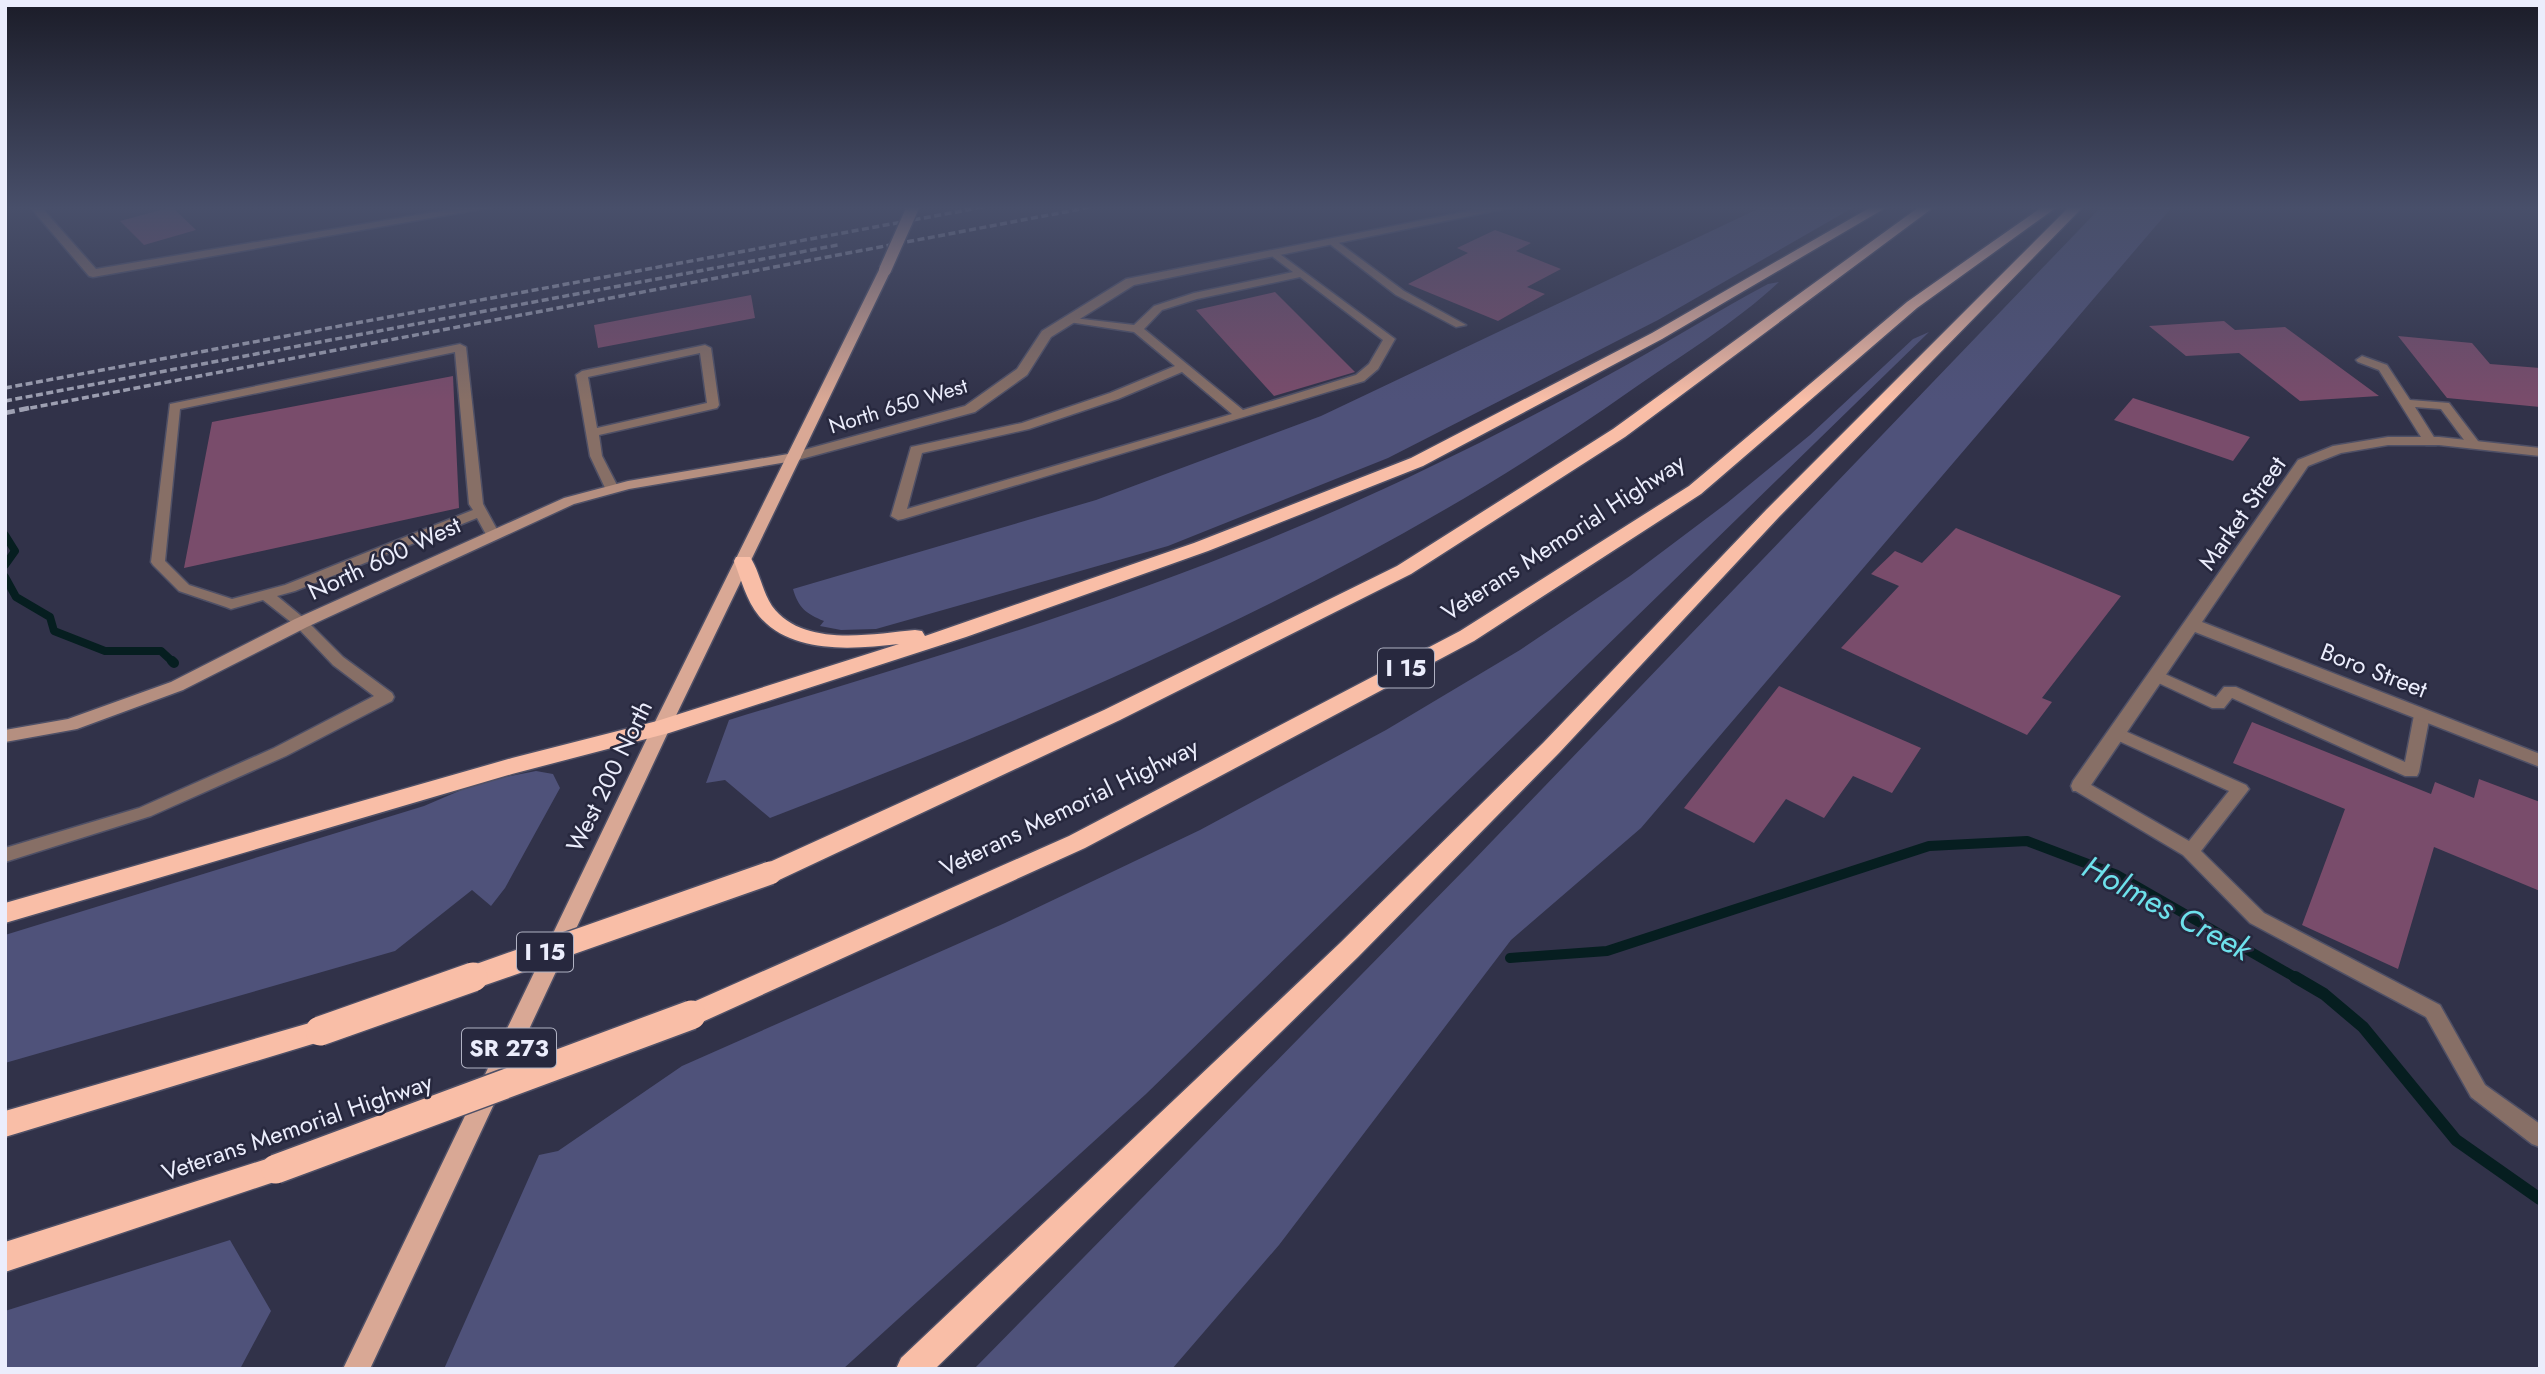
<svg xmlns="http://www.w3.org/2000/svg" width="2545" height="1374" font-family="Jost,sans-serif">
<rect width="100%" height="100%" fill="#313249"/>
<path fill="#4f527a" d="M 1762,207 L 1854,207 L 1658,320 L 1388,458 L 1168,546 L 876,629 L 841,630 L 820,626 L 824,621 C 806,614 798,607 793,589 L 1096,500 L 1321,416 Z
M 2101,207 L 2172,207 L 1641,828 L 1511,940 L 1279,1245 L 1172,1369 L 974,1369 L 1471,863 Z
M 1779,282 C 1734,324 1680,356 1630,391 C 1367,577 1069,703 770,818 L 725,780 L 706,783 L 729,720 C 926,660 1124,602 1314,520 C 1421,474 1528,420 1630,363 C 1676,337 1721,309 1768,284 Z
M 1929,332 L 1146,1094 L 843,1369 L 444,1369 L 539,1155 L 558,1151 L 682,1066 L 1005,923 L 1200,830 L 1386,730 L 1520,650 L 1630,576 L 1727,503 L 1810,435 L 1913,339 Z
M 536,771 L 553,774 L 560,788 L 505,888 L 491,906 L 472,890 L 395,951 L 5,1063 L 5,935 L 424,806 L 480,782 Z
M 230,1240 L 271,1311 L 240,1369 L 5,1369 L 5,1311 Z"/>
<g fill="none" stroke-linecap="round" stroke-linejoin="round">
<path stroke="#061e20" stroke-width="8" d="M 5,535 L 15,551 L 5,565
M 5,577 L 16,597 L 50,617 L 54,631 L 105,651 L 161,651 L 174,663"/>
<path stroke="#061e20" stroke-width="10" d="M 172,661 L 174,663
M 1510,958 L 1607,951 L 1929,846 L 2027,841 L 2117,875 L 2298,979"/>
<path stroke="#061e20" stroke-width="12" d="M 2295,977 L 2324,994 L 2363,1027 L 2456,1140 L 2540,1199"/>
</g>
<path fill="#794c6b" d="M 172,207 L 196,230 L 144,245 L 120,221 Z
M 1495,230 L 1531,243 L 1516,251 L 1561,269 L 1527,287 L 1545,294 L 1498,321 L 1408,284 L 1468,253 L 1457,248 Z
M 1275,292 L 1355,372 L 1274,396 L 1196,310 Z
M 751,295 L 755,318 L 598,348 L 594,325 Z
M 2224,321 L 2235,330 L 2285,327 L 2379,396 L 2300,401 L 2239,353 L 2186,356 L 2149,326 Z
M 2398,336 L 2472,343 L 2490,364 L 2540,368 L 2540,407 L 2447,398 Z
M 453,376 L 459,508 L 184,568 L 212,422 Z
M 2133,398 L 2200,420 L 2250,437 L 2233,461 L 2114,420 Z
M 1956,528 L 2121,596 L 2042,698 L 2052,702 L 2027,735 L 1841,648 L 1899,586 L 1871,574 L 1895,551 L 1922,563 Z
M 1779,686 L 1921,748 L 1892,793 L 1853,776 L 1824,818 L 1786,799 L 1754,843 L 1684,808 Z
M 2252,722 L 2431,794 L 2435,782 L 2474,798 L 2479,779 L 2540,802 L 2540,891 L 2434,847 L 2398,969 L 2302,925 L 2345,809 L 2233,763 Z"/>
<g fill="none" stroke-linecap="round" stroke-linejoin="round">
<g stroke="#4f5066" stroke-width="3">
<path id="lane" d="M 1335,240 L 1404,291 L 1466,325 L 1456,327 L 1396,295 L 1331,245 L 1330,243 Z
M 1277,252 L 1395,339 L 1378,369 L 1364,381 L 903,519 L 898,520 L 891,516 L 911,447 L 1022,423 L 1110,393 L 1175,366 L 1134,332 L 1069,322 L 1063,319 L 1065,317 L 1134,325 L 1154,306 L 1194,293 L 1293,272 L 1273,257 L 1272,255 ZM 1300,277 L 1383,340 L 1369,364 L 1356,375 L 1243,410 L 1144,329 L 1162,310 L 1197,299 ZM 1182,372 L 1232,414 L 907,509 L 922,453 L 1029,429 L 1118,399 Z
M 460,344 L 466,347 L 483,504 L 500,535 L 498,538 L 488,538 L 477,518 L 295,591 L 277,596 L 306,620 L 343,657 L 392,693 L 394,697 L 392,701 L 286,756 L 151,816 L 5,862 L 5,848 L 139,808 L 274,748 L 374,696 L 333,665 L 296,626 L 263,600 L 231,609 L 226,607 L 179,591 L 153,565 L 151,562 L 170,404 ZM 455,352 L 469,504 L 473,510 L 285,585 L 232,599 L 189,585 L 165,561 L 180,409 Z
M 705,345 L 711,348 L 719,405 L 717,408 L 599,435 L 602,456 L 619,489 L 617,492 L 607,492 L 590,456 L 576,375 L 582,371 ZM 700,353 L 707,403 L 597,428 L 588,377 Z
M 2362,356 L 2387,365 L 2410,400 L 2449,403 L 2481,445 L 2480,448 L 2470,448 L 2441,409 L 2415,407 L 2437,442 L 2436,445 L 2426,445 L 2379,370 L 2358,362 L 2356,360 Z
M 2156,670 L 2216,697 L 2224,687 L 2236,687 L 2405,762 L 2414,715 L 2416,711 L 2428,711 L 2430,715 L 2419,772 L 2417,776 L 2405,776 L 2232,698 L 2224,708 L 2212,708 L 2150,679 L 2148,675 Z
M 2116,727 L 2246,785 L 2249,789 L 2246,793 L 2201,851 L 2264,913 L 2440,1005 L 2485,1085 L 2540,1124 L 2540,1147 L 2532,1144 L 2471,1097 L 2426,1017 L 2250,923 L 2183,855 L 2074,790 L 2072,786 L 2074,782 L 2086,782 L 2189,841 L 2229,791 L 2110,737 L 2108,733 Z"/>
</g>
<g stroke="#4f5066" stroke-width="3">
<path id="street" d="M 30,207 L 41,207 L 96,269 L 465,207 L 493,207 L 93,277 L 89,276 Z
M 1489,207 L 1513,207 L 1134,285 L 1051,337 L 1027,375 L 975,412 L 794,461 L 787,457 L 789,454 L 965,406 L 1017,369 L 1042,331 L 1126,279 Z
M 2388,437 L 2439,437 L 2540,448 L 2540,456 L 2439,445 L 2388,445 L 2341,453 L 2308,466 L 2202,622 L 2540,754 L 2540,767 L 2195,632 L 2087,791 L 2073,791 L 2071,786 L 2073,781 L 2298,460 L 2333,446 Z"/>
</g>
<g stroke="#4f5066" stroke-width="3">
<path id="secondary" d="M 794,453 L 799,454 L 801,457 L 799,460 L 629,489 L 574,504 L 307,627 L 183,690 L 77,729 L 5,742 L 5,730 L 68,719 L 171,682 L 295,619 L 564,498 L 628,481 Z"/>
</g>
<g stroke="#4f5066" stroke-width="3">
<path id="primary" d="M 885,266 L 891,270 L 670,728 L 370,1369 L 343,1369 L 652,728 L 879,270 Z"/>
</g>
<g stroke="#4f5066" stroke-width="3">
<path id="highway" d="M 1871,207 L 1887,207 L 1662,339 L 1423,466 L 1208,551 L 966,637 L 669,733 L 512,774 L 5,923 L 5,903 L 512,758 L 657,721 L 899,644 C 854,649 792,655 759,616 C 746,600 741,579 734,561 L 736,557 L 750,557 C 760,572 762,591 772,606 C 803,648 871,634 915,630 L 922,631 L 925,636 L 1194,543 L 1411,458 L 1652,333 Z
M 1919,207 L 1934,207 L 1625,437 L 1411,574 L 1120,720 L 779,880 L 770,882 L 761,880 L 758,873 L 761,866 L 1104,710 L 1397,566 L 1613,429 Z
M 2042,207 L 2057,207 L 1917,308 L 1701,494 L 1474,641 L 1085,848 L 700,1023 L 691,1026 L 682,1023 L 678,1015 L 682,1007 L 1069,836 L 1460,631 L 1689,486 L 1907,302 Z
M 2069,207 L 2083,207 L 1779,517 L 1559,753 L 1358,957 L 935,1369 L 896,1369 L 901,1358 L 1340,943 L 1543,743 L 1767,509 Z
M 320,1020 L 329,1023 L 333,1031 L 329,1039 L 5,1137 L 5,1111 Z
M 276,1156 L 286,1160 L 290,1169 L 286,1178 L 5,1272 L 5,1242 Z"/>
</g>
<use href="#lane" fill="#876f66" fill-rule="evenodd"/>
<use href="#street" fill="#876f66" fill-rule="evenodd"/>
<use href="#secondary" fill="#b58f80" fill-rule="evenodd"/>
<use href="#primary" fill="#d9a895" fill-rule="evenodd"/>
<use href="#highway" fill="#f9bea7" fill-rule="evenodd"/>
<path stroke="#9ea0b2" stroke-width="3.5" stroke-dasharray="7 3.5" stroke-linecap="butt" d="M 5,388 L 983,207
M 5,401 L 838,245
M 20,410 L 1091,207"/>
<path stroke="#9ea0b2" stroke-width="4.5" stroke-dasharray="10 4.5" stroke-linecap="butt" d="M 5,413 L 29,408"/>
<g stroke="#4f5066" stroke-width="15" stroke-linecap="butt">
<path id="primary-bridge" d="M 885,270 L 913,207"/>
</g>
<g stroke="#4f5066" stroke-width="26" stroke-linecap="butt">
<path id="highway-bridge-far1" d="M 468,979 L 770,873"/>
</g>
<g stroke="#4f5066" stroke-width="32" stroke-linecap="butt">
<path id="highway-bridge" d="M 320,1031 L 473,977
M 276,1169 L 691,1015"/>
</g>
<use href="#primary-bridge" stroke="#d9a895" stroke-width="12"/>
<use href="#highway-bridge-far1" stroke="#f9bea7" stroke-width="23"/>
<use href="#highway-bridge" stroke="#f9bea7" stroke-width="29"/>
</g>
<linearGradient id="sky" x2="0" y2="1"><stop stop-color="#1b1c28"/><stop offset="0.52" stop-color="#484f6a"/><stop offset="1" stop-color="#484f6a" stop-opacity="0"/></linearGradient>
<rect width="2545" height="400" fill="url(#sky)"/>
<g text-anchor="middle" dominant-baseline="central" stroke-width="5" stroke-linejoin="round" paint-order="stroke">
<g font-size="21" fill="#ebedfc" stroke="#27283e">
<text transform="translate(898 406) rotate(-17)">North 650 West</text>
</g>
<g fill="#27283e" stroke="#b0b2c3" stroke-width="2">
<rect x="1378" y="648.5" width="56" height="39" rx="5"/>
<rect x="517" y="932.5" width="56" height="39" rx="5"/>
<rect x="462" y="1028.5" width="94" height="39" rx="5"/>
</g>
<g font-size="23" font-weight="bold" fill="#ebedfc">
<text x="1406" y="668">I 15</text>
<text x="545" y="952">I 15</text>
<text x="509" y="1048">SR 273</text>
</g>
<g font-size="24" fill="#ebedfc" stroke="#27283e">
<text transform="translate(2242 513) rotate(-55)">Market Street</text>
<text transform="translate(1563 537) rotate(-33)">Veterans Memorial Highway</text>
<text transform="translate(384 558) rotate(-25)">North 600 West</text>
<text transform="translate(2374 670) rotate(21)">Boro Street</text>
<text transform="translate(609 776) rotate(-64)">West 200 North</text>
<text transform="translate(1069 807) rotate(-26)">Veterans Memorial Highway</text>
<text transform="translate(297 1127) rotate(-19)">Veterans Memorial Highway</text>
</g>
<g font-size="32" font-style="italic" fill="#6de1eb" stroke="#27283e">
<text transform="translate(2167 908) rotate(28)">Holmes Creek</text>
</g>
</g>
<rect width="2545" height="1374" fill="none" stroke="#ebedfc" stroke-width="14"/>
</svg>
